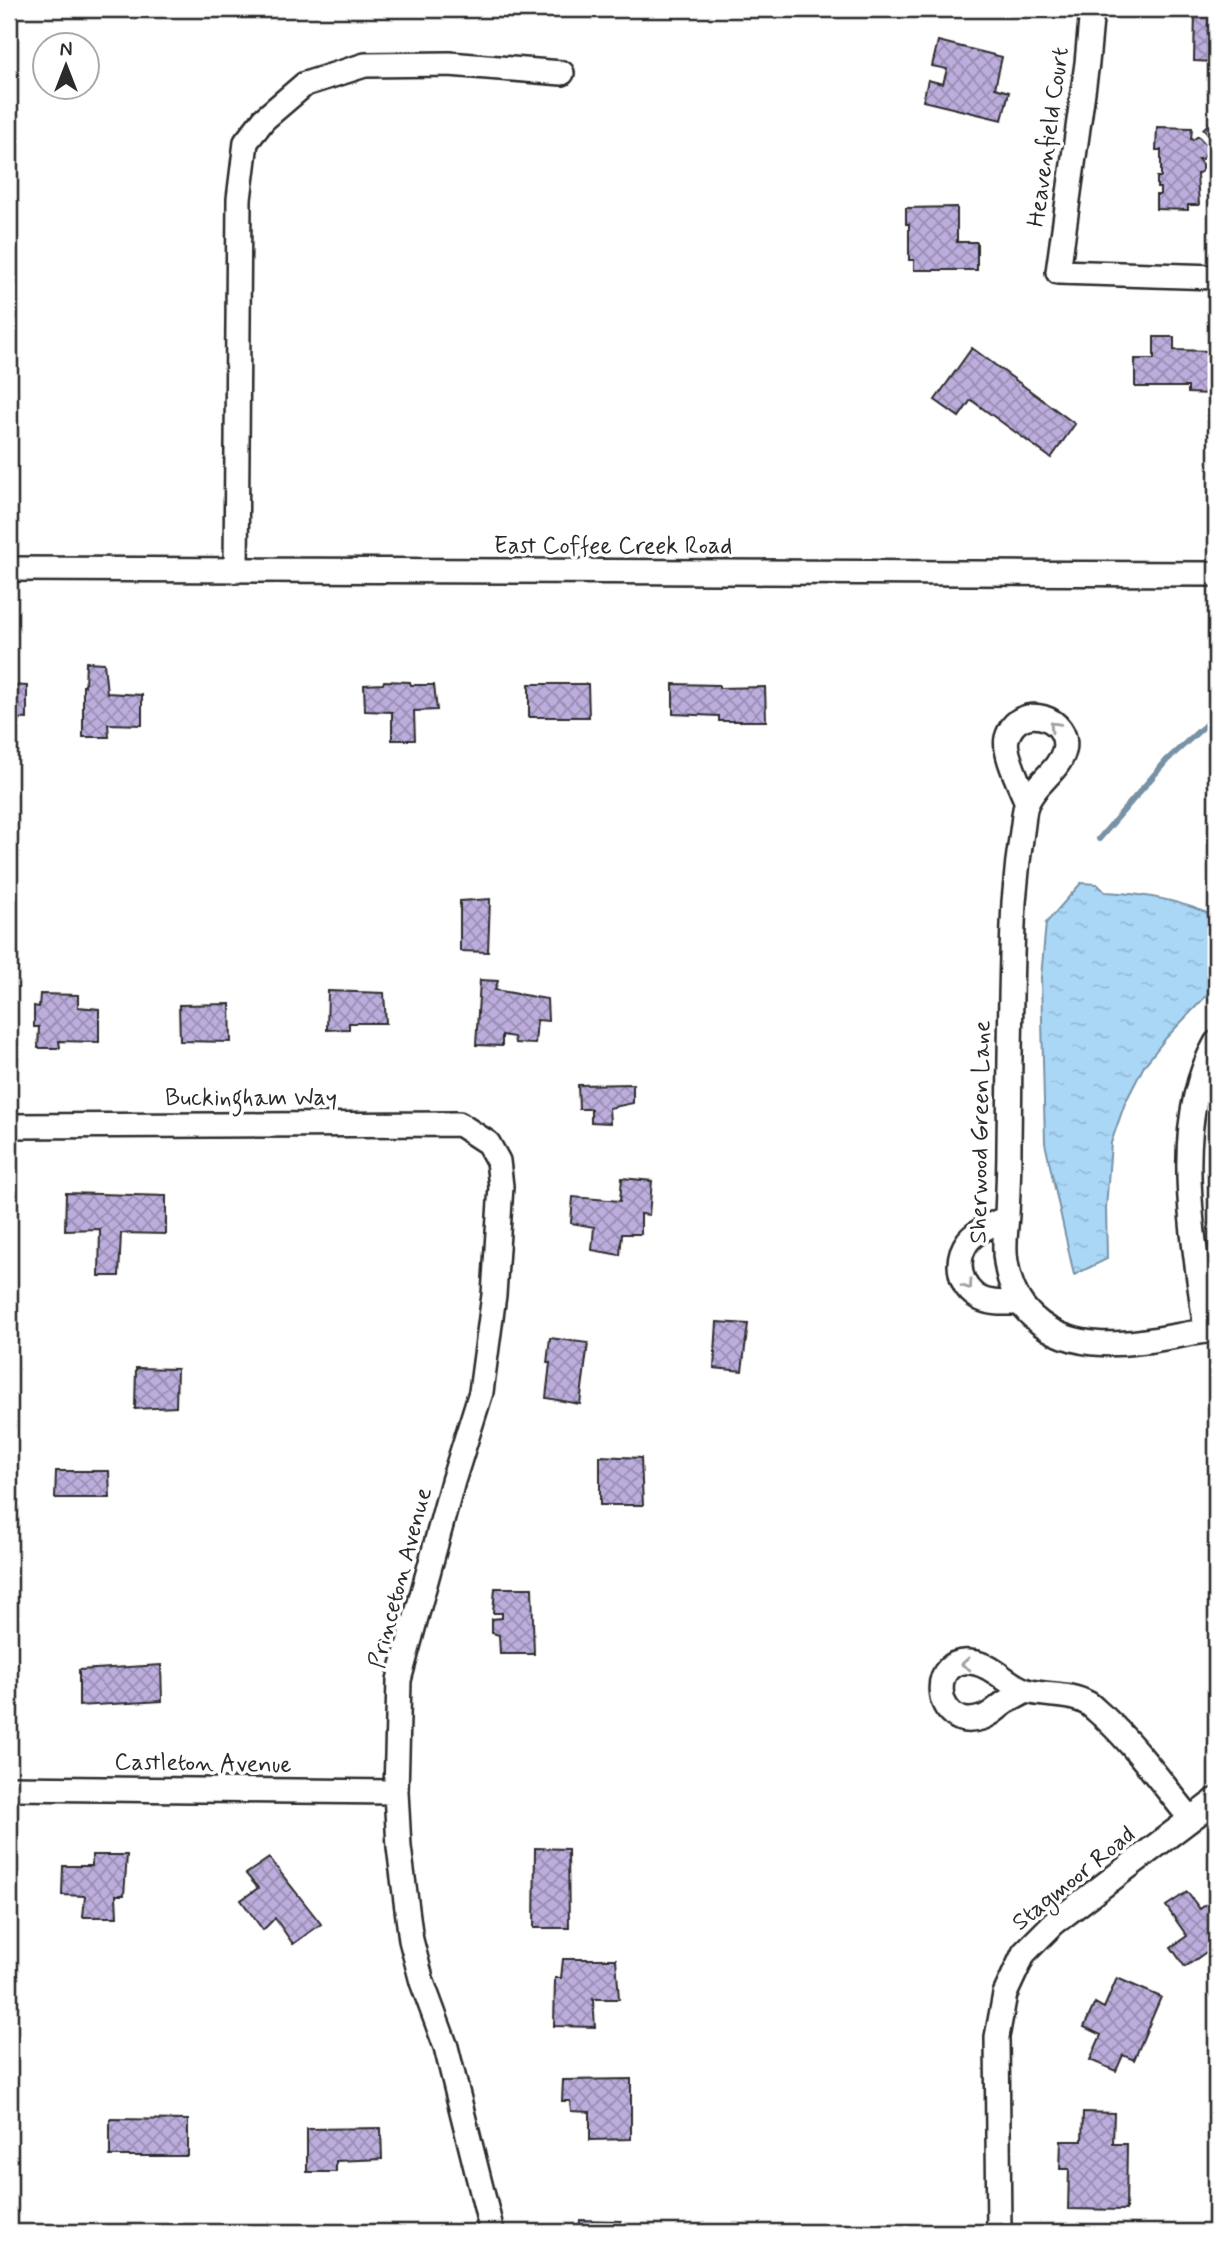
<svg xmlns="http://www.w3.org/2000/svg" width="1225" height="2241" font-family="Mynerve,sans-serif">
<defs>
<pattern id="water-ripples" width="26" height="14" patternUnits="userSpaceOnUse" patternTransform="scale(1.75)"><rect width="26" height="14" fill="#abd7f7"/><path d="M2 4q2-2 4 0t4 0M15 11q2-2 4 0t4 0" fill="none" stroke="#93b9d4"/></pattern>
<pattern id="building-cross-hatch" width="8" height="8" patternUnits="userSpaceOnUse" patternTransform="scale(1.75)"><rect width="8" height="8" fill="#bcaddd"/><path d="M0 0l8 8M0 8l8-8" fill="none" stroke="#998db3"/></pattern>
</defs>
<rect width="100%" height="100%" fill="#fff"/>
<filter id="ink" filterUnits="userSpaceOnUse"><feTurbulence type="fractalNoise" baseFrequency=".0143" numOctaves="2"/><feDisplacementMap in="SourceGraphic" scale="14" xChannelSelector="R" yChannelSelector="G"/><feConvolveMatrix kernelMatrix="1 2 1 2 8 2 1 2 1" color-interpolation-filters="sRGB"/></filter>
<g filter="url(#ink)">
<path fill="url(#water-ripples)" stroke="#7892a5" stroke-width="2" d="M 1081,883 L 1097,884 L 1105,892 C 1145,894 1180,900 1216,917 L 1216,982 L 1207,995 L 1166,1038 L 1144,1066 L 1125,1103 L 1111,1143 L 1106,1208 L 1107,1259 L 1074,1275 L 1045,1143 L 1041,977 L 1046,923 Z"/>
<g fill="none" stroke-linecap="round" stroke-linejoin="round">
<path stroke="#7892a5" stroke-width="6" d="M 1099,839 L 1167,760 L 1212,719 L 1216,704"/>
</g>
<path fill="url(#building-cross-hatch)" stroke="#2b2b2b" stroke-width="2" d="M 1195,9 L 1216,9 L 1216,62 L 1194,61 Z
M 938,41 L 1002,57 L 995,88 L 1009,92 L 1002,120 L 923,101 L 928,80 L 943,84 L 947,69 L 932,66 Z
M 1216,117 L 1216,143 L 1203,129 Z
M 1157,127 L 1192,128 L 1191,139 L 1193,140 L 1198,136 L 1211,150 L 1202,159 L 1198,159 L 1202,164 L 1202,171 L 1197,174 L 1199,205 L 1188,205 L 1188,210 L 1156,209 L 1156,195 L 1160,195 L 1160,188 L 1157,188 L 1157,177 L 1161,177 L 1161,150 L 1156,150 Z
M 957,207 L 957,242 L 977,242 L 977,270 L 914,270 L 914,260 L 909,260 L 909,224 L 906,224 L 906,208 Z
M 1154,337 L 1174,337 L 1174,350 L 1211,351 L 1211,394 L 1188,393 L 1188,387 L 1135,387 L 1135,359 L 1154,359 Z
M 972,348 L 1075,424 L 1051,458 L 971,400 L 959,417 L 935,400 Z
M 86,662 L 104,663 L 107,693 L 142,695 L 142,725 L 108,724 L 109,737 L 83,737 L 83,686 L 85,686 Z
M 384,681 L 410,682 L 411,685 L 434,685 L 437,710 L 414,711 L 415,740 L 392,740 L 392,712 L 365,711 L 364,685 L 383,684 Z
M 529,684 L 588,684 L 589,717 L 529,717 Z
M 673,684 L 719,685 L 719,688 L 765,687 L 766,721 L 719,721 L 719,716 L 673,714 Z
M 9,685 L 27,686 L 27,719 L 9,718 Z
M 490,899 L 488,952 L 460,951 L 460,901 Z
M 480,980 L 498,981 L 495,990 L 547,999 L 548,1021 L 537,1020 L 535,1044 L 515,1043 L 514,1037 L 502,1035 L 502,1046 L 476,1045 Z
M 328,991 L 384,993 L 386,1023 L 349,1023 L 349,1029 L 327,1030 Z
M 40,994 L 78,995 L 78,1007 L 99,1009 L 99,1042 L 59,1041 L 60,1048 L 38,1048 L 39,1027 L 34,1027 L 34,1006 L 39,1007 Z
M 230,1004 L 231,1042 L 180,1041 L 179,1005 Z
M 633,1084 L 633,1103 L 609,1108 L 610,1123 L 591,1122 L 591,1109 L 579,1109 L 578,1085 Z
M 622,1178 L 652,1181 L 649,1215 L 641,1214 L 641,1234 L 622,1234 L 620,1255 L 592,1250 L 594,1227 L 571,1223 L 573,1197 L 620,1201 Z
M 66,1193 L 166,1196 L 166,1234 L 121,1233 L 119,1276 L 99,1276 L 100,1229 L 65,1230 Z
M 717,1322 L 748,1324 L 742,1371 L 714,1368 Z
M 550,1338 L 588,1343 L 580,1404 L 546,1398 L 550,1363 L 547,1363 Z
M 136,1368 L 177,1369 L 176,1407 L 135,1409 Z
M 600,1456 L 641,1458 L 643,1505 L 600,1505 Z
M 56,1471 L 109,1471 L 110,1498 L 55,1498 Z
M 495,1588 L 532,1588 L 534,1654 L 500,1654 L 499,1635 L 492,1633 L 492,1619 L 502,1618 L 502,1613 L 493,1613 Z
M 161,1665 L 162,1701 L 79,1706 L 79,1670 Z
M 535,1848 L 568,1849 L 569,1928 L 534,1928 Z
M 92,1855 L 127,1855 L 124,1895 L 116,1895 L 117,1917 L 83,1917 L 85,1896 L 62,1895 L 63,1866 L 92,1866 Z
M 269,1858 L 321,1924 L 293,1944 L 275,1918 L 263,1930 L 241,1900 L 258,1888 L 246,1874 Z
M 1187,1892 L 1200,1909 L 1216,1897 L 1216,1945 L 1185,1967 L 1171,1947 L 1187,1936 L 1166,1906 Z
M 563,1959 L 616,1959 L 619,1999 L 593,1999 L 595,2027 L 554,2026 L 555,1978 L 561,1978 Z
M 1117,1978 L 1161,1997 L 1134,2060 L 1123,2055 L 1116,2071 L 1090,2060 L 1101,2035 L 1084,2027 L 1095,2003 L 1104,2008 Z
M 631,2079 L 631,2139 L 590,2140 L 590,2112 L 571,2111 L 570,2101 L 562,2101 L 563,2080 Z
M 1083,2112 L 1114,2113 L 1113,2144 L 1127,2144 L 1126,2210 L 1068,2209 L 1069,2169 L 1060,2169 L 1061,2141 L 1082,2141 Z
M 110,2119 L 188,2120 L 188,2156 L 110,2156 Z
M 381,2128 L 382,2159 L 336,2161 L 336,2172 L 307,2172 L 307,2129 Z
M 580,2220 L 621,2221 L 620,2232 L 579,2232 Z"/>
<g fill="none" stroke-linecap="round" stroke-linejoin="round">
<g stroke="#2b2b2b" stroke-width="28">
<path id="minor" d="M 1092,9 L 1087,63 L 1058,272 L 1216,277
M 9,569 L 1216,574
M 236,571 L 239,199 L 246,142 L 264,119 L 305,84 L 365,65 L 449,64 L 562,73
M 1027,803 C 1021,787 1003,753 1007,738 C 1019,699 1072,718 1064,751 C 1058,772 1035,783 1027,803 C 1024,809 1024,817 1023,824 C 1019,850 1016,876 1014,902 C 1010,984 1010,1065 1009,1146 C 1009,1169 1008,1192 1007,1215 C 1006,1231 1003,1246 1006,1262 C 1009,1284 1017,1303 1034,1318 C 1081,1361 1150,1339 1206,1331
M 1216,1043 C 1169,1125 1195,1243 1206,1331 L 1216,1330
M 9,1126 L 459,1124 L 488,1143 L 498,1161 L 501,1186 L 494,1295 L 481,1392 L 453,1481 L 399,1680 L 396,1792 L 399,1847 L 411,1940 L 422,1982 L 446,2047 L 492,2232
M 1006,1218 C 994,1224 977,1230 968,1241 C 954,1260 959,1288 981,1299 C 992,1304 1007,1303 1019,1303
M 1026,1691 C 1019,1696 1010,1699 1003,1704 C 996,1709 990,1716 981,1718 C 933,1734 925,1651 976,1663 C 995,1667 1009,1686 1027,1691 C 1047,1697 1068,1692 1089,1704 C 1094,1708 1100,1714 1105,1718 C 1137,1748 1163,1785 1191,1819
M 9,1788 L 396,1792
M 999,2232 L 997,2037 L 1005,1994 L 1024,1953 L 1054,1923 L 1216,1800"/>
</g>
<use href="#minor" stroke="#fff" stroke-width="23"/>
</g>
<defs><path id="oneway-chevron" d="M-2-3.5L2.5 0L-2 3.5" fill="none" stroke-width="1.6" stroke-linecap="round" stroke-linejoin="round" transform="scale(1.75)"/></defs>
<g stroke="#a0a0a0">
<use href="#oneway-chevron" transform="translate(1054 726) rotate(-134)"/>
<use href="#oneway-chevron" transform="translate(968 1285) rotate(55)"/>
<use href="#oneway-chevron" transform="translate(966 1664) rotate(176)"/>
</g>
</g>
<g text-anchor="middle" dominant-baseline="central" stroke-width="7" stroke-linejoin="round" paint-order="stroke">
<g font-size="24" fill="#2b2b2b" stroke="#fff">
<text transform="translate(1049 137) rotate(-82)">Heavenfield Court</text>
<text x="613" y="546">East Coffee Creek Road</text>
<text x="251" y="1098">Buckingham Way</text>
<text transform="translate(981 1132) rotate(-89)">Sherwood Green Lane</text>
<text transform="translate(401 1578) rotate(-75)">Princeton Avenue</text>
<text transform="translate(203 1764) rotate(1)">Castleton Avenue</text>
<text transform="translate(1074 1879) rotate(-39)">Stagmoor Road</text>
</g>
</g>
<rect width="1225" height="2241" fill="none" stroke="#fff" stroke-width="35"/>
<rect x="18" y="18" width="1190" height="2206" fill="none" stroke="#2b2b2b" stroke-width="2.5" filter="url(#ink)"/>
<g transform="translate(66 66)"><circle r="33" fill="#ffffff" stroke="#aaaaaa" stroke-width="2"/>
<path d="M0-5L12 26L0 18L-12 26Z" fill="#2b2b2b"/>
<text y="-10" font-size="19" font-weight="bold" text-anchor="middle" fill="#2b2b2b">N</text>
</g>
</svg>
